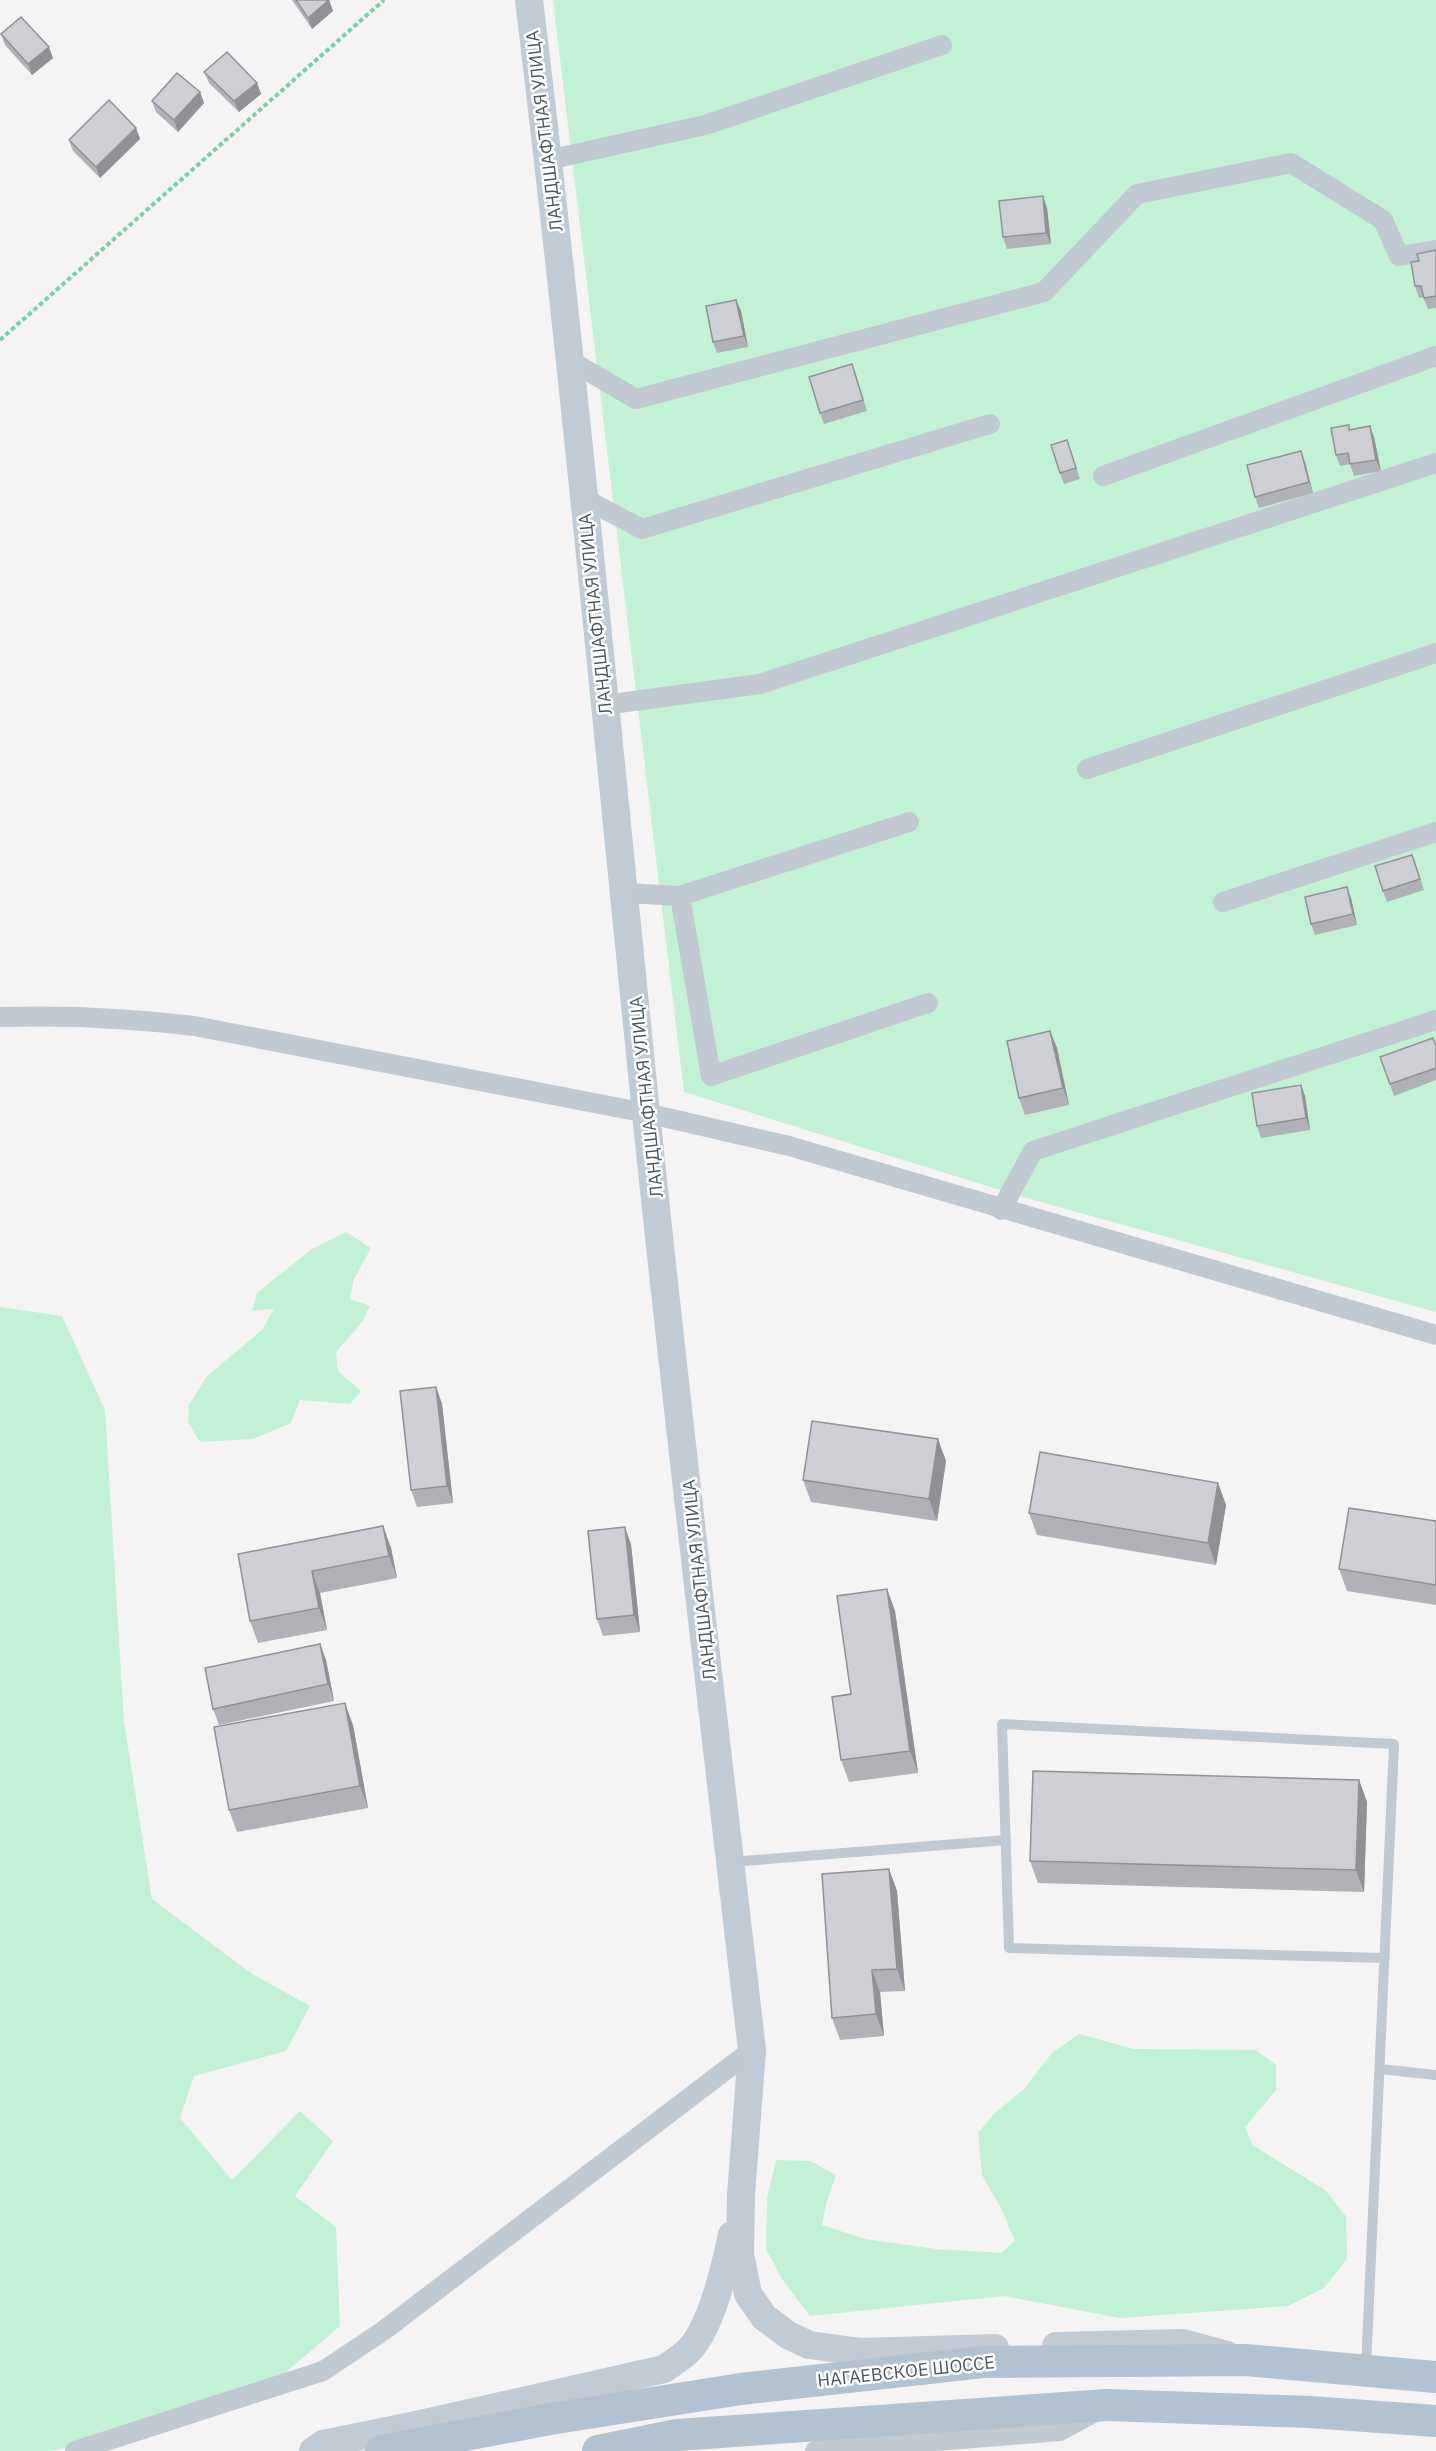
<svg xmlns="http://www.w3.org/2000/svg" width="1436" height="2451" font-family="'IBM Plex Sans',sans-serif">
<rect width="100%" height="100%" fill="#f5f3f3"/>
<path fill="#c3f1d5" d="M 553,0 L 1436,0 L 1436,1312 L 1023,1197 L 684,1092 Z
M 346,1232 L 371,1248 L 354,1279 L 350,1299 L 370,1306 L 362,1322 L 336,1352 L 338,1371 L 361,1391 L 350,1404 L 300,1400 L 291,1423 L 253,1439 L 200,1442 L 188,1422 L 189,1405 L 207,1376 L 262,1330 L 274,1309 L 252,1311 L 257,1293 L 312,1249 Z
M 0,1307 L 62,1316 L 105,1410 L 124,1722 L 152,1899 L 252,1974 L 310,2006 L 286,2051 L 194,2076 L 180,2118 L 232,2180 L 300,2111 L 333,2141 L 295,2196 L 336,2227 L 340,2326 L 279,2378 L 157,2431 L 49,2451 L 0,2451 Z
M 1079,2034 L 1134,2049 L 1256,2050 L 1276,2065 L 1276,2090 L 1245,2127 L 1252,2145 L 1325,2190 L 1346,2216 L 1347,2259 L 1324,2288 L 1288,2306 L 1120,2318 L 1004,2296 L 810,2316 L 782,2279 L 766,2249 L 767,2198 L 776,2160 L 810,2161 L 836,2175 L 826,2204 L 822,2225 L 865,2239 L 936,2249 L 1001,2253 L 1015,2241 L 1002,2210 L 982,2175 L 978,2133 L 995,2113 L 1023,2090 L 1052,2053 Z"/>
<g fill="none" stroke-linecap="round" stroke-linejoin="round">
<path stroke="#7ad0a6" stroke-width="4" stroke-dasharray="4.5 3" stroke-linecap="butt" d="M 0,340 L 384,0"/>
<path stroke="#c1cad2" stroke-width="10" d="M 731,1862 L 1006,1840
M 1380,2069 L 1436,2075
M 1366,2368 C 1376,2160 1385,1952 1394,1744 L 1002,1724 L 1009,1948 L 1385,1958"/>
<path stroke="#c1cad2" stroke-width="20" d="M 548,160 L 705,125 L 942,45
M 569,360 L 636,399 L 1044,292 L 1137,194 L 1291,163 L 1383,220 L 1399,256 L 1436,250
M 1103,476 L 1436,356
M 583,498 L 642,529 L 990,424
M 604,705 L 760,684 L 1436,463
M 1087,769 L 1436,653
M 625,893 L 680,896 L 909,822
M 680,896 L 711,1076 L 928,1003
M 1223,902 L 1436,832
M 0,1017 C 65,1015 129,1018 194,1026 L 646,1113 L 789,1146 L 1436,1335
M 1001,1210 L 1033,1151 L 1436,1020
M 75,2451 L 323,2371 L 383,2331 L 752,2050
M 815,2451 L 1060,2431 L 1097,2411"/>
<path stroke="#c1cbd6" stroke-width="28" d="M 529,0 C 574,370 608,742 646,1113 C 678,1426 716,1738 752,2050 L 741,2195 L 740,2254 L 748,2294 L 764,2317 L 788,2335 L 809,2345 L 861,2352 L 995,2348
M 1056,2346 L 1183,2343 L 1227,2355
M 313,2451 L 323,2444 L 416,2425 L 664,2369 C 672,2363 683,2357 690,2349 C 712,2325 725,2267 732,2235"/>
<path stroke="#b3c2d1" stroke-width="32" d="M 381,2451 L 550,2419 L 741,2389 L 983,2362 L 1246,2360 L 1436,2377
M 598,2451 L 677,2435 L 1107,2405 L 1310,2412 L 1436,2421"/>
</g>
<path fill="#b0b2b7" d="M 292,0 L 329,0 L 333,11 L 312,29 Z
M 1,34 L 53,58 L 32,75 L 5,45 Z
M 204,72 L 257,83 L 261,94 L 239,112 L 209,83 Z
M 200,92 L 204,103 L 178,132 L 156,112 L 152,101 Z
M 136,128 L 140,139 L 100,178 L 73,151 L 69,140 Z
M 1047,208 L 1051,244 L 1007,249 L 1003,237 Z
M 1436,250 L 1436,308 L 1428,309 L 1423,297 L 1419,298 L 1415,286 L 1419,261 Z
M 736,300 L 741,311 L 748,347 L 717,353 L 713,342 Z
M 856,375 L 867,411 L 824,424 L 820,413 Z
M 1350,429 L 1374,437 L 1381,471 L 1354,476 L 1350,464 L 1340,466 L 1336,455 Z
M 1067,440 L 1080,479 L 1064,484 L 1060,473 Z
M 1305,462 L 1313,493 L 1259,508 L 1255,497 Z
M 1416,866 L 1424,890 L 1387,902 L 1383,891 Z
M 1351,898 L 1357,925 L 1315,935 L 1311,924 Z
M 1050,1031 L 1057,1048 L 1069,1105 L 1025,1115 L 1019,1098 Z
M 1436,1046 L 1436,1080 L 1394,1096 L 1380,1057 Z
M 1301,1085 L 1305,1096 L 1310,1130 L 1261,1138 L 1257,1126 Z
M 436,1387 L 442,1404 L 453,1503 L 417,1507 L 411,1490 Z
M 946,1461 L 937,1521 L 811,1502 L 803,1480 Z
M 1218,1483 L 1226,1505 L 1216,1565 L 1037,1535 L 1029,1513 Z
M 1436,1521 L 1436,1605 L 1347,1591 L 1339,1569 Z
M 383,1526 L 391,1548 L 397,1578 L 320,1593 L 327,1630 L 258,1643 L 250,1621 L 238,1554 Z
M 631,1544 L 640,1632 L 603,1636 L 597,1619 Z
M 887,1589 L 895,1611 L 918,1773 L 849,1782 L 841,1760 L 851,1694 Z
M 320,1644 L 326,1660 L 334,1701 L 219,1725 L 213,1709 Z
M 353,1725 L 368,1808 L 237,1832 L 229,1810 Z
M 1359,1780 L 1367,1802 L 1364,1892 L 1038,1883 L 1030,1861 Z
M 889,1869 L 897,1891 L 905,1991 L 880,1992 L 884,2036 L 840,2040 L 832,2018 Z"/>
<path fill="#909195" d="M 329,0 L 333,11 L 312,29 L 308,18 Z
M 49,47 L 53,58 L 32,75 L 28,64 Z
M 257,83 L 261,94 L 239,112 L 234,101 Z
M 200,92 L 204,103 L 178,132 L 174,120 Z
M 136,128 L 140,139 L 100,178 L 96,167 Z
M 1043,196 L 1047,208 L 1051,244 L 1046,233 Z
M 736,300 L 741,311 L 748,347 L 744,336 Z
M 1370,426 L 1374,437 L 1381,471 L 1376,460 Z
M 1301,451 L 1305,462 L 1313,493 L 1309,482 Z
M 1347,887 L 1351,898 L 1357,925 L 1353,914 Z
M 1050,1031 L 1057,1048 L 1069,1105 L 1063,1088 Z
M 1301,1085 L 1305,1096 L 1310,1130 L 1306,1118 Z
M 436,1387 L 442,1404 L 453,1503 L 447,1486 Z
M 938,1439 L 946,1461 L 937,1521 L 929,1499 Z
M 1218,1483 L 1226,1505 L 1216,1565 L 1208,1543 Z
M 383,1526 L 391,1548 L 397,1578 L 389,1556 Z
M 625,1527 L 631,1544 L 640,1632 L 634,1615 Z
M 312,1571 L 320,1593 L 327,1630 L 319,1608 Z
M 887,1589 L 895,1611 L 918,1773 L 910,1751 Z
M 320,1644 L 326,1660 L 334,1701 L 328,1684 Z
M 345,1703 L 353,1725 L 368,1808 L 360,1786 Z
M 1359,1780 L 1367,1802 L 1364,1892 L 1356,1870 Z
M 889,1869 L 897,1891 L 905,1991 L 897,1969 Z
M 872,1970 L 880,1992 L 884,2036 L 876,2014 Z"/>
<path fill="#cdcfd5" stroke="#909195" stroke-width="1.5" d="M 296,0 L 329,0 L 308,18 Z
M 21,17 L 49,47 L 28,64 L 1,34 Z
M 227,52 L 257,83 L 234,101 L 204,72 Z
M 177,73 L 200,92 L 174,120 L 152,101 Z
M 109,100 L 136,128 L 96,167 L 69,140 Z
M 1043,196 L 1046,233 L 1003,237 L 999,201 Z
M 1436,250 L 1436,296 L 1424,298 L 1421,286 L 1415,286 L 1411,262 L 1419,261 L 1417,254 Z
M 736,300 L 744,336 L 713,342 L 706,306 Z
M 852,364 L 863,400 L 820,413 L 809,377 Z
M 1349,425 L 1349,430 L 1370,426 L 1376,460 L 1350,464 L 1348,453 L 1336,455 L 1331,428 Z
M 1067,440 L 1076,468 L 1060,473 L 1051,445 Z
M 1301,451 L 1309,482 L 1255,497 L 1247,465 Z
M 1412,855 L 1420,879 L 1383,891 L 1375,866 Z
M 1347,887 L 1353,914 L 1311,924 L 1305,897 Z
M 1050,1031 L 1063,1088 L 1019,1098 L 1007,1041 Z
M 1433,1038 L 1436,1046 L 1436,1068 L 1390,1084 L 1380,1057 Z
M 1301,1085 L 1306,1118 L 1257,1126 L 1252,1093 Z
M 436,1387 L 447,1486 L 411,1490 L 400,1391 Z
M 812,1421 L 938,1439 L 929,1499 L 803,1480 Z
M 1040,1452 L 1218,1483 L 1208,1543 L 1029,1513 Z
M 1349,1508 L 1436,1521 L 1436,1585 L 1339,1569 Z
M 383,1526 L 389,1556 L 312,1571 L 319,1608 L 250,1621 L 238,1554 Z
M 625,1527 L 634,1615 L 597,1619 L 588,1531 Z
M 887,1589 L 910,1751 L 841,1760 L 832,1697 L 851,1694 L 837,1596 Z
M 320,1644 L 328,1684 L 213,1709 L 205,1668 Z
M 345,1703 L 360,1786 L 229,1810 L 214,1727 Z
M 1033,1771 L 1359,1780 L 1356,1870 L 1030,1861 Z
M 889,1869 L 897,1969 L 872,1970 L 876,2014 L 832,2018 L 822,1874 Z"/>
<g text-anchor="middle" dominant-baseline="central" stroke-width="5" stroke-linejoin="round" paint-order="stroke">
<g font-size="18" fill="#4a5661" stroke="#fff">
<text transform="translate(544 131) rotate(-97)">ЛАНДШАФТНАЯ УЛИЦА</text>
<text transform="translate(595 614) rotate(-96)">ЛАНДШАФТНАЯ УЛИЦА</text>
<text transform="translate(646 1097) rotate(-96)">ЛАНДШАФТНАЯ УЛИЦА</text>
<text transform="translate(699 1580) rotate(-96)">ЛАНДШАФТНАЯ УЛИЦА</text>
<text transform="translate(906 2371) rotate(-6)">НАГАЕВСКОЕ ШОССЕ</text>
</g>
</g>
</svg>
